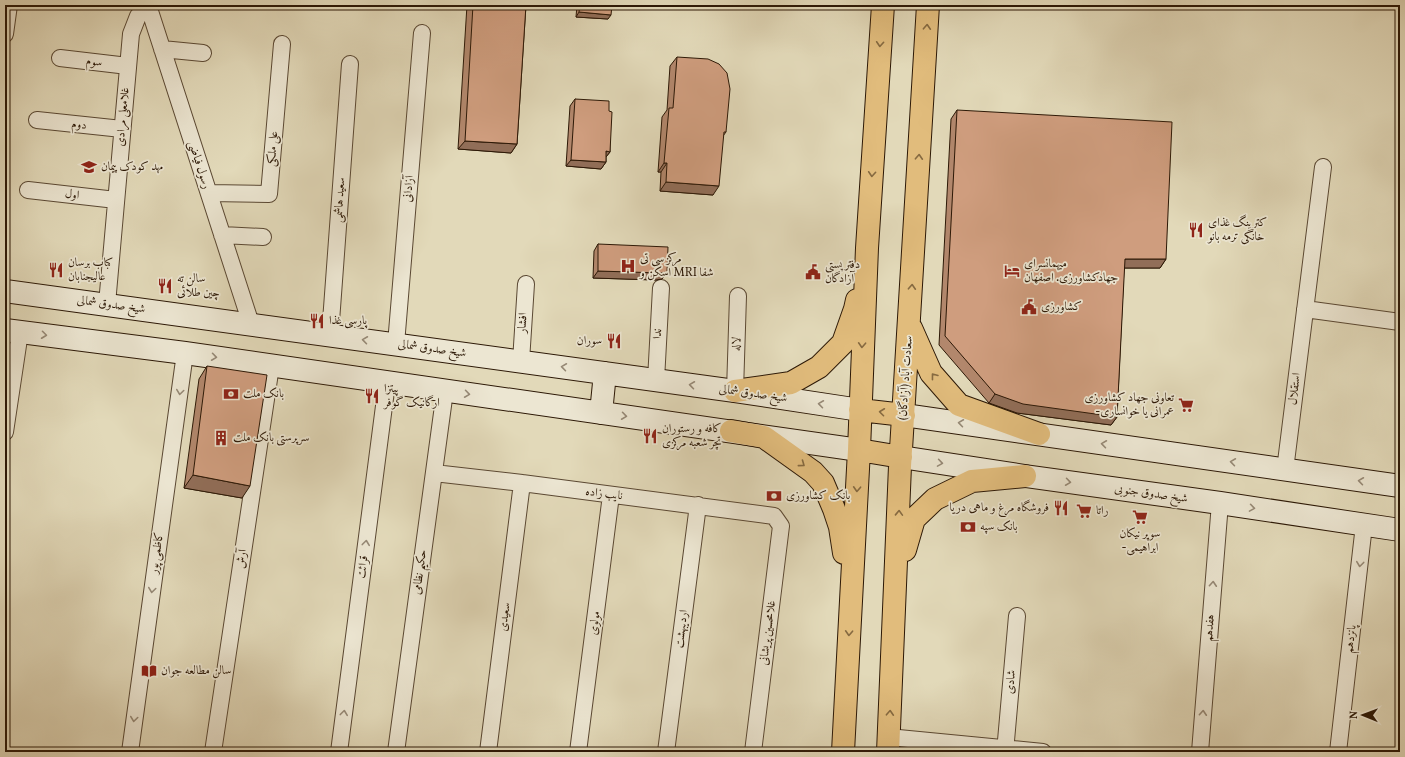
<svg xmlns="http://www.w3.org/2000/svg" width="1405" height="757" font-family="Vollkorn,Amiri,serif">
<rect width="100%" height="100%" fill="#e2d9b9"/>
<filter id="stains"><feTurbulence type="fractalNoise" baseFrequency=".005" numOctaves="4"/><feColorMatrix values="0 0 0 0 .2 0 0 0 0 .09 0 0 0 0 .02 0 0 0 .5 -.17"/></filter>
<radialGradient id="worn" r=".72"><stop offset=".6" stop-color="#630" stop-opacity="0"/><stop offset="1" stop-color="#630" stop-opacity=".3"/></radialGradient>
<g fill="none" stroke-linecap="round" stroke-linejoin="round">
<g stroke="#5a4833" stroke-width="18">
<path id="minor" d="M 148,5 L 251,324
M 5,34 L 9,5
M 162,49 L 203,53
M 60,58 L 128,66
M 37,120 L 122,129
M 28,190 L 116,200
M 209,193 L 269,194 L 282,44
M 222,235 L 263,237
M 107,304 L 131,34 L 138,16 L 149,7
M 1305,309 L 1400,322
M 330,335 L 350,64
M 396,344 L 422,33
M 521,361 L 526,284
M 656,380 L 661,288
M 735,391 L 738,296
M 5,432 L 20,332
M 1285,470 L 1323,167
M 434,473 L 522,483 L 774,516 L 781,526 L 753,752
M 888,737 L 1043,752
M 130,752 L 185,353
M 213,752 L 271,366
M 339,752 L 387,383
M 396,752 L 445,391
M 488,752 L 522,483
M 578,752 L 611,495
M 666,752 L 698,505
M 1005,752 L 1017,616
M 1200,752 L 1220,503
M 1338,752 L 1364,525"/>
</g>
<g stroke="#2c1806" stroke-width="24">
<path id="secondary" d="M 5,291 L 735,391 L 860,410
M 5,330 L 185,353 L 859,450
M 601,413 L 605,373
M 904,415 L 1400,486
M 901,457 L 1025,476 L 1220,503 L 1400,530"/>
</g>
<g stroke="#2c1806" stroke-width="24">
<path id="primary" d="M 911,328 L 931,373 L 959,405 L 1039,434
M 735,391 L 791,383 L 819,367 L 843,343 L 855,309 L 857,300
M 860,410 L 904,415
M 731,431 L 764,437 L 813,472 L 823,483 L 834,509 L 840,527 L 844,553
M 859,450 L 901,457
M 905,550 L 914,519 L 935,499 L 972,481 L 1025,476
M 843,752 L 859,450 L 867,248 L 883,5
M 888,752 L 900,466 L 928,5"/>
</g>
<use href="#minor" stroke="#ece6d2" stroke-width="16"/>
<use href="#secondary" stroke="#ece6d2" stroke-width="22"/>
<use href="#primary" stroke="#e1bc7c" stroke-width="22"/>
</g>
<path fill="#b2876c" stroke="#2c1806" d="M 467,5 L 526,5 L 517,144 L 511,153 L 458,149 Z
M 577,5 L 612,5 L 608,19 L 576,17 Z
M 677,57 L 726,132 L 723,136 L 713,195 L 660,191 L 661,172 L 658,172 L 662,117 L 667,110 L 670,66 Z
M 575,99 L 609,111 L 610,152 L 606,157 L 606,162 L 601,169 L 566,166 L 570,106 Z
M 957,110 L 1166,259 L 1160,268 L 1124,268 L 1117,417 L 1111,425 L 1017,413 L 989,403 L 939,345 L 951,119 Z
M 598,244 L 667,272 L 662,279 L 656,280 L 593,278 L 594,251 Z
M 207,366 L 242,498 L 184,488 L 199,379 Z"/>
<path fill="#916e58" stroke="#2c1806" d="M 579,12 L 611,15 L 608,19 L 576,17 Z
M 465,141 L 517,144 L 511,153 L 458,149 Z
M 606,151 L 610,152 L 605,158 Z
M 571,160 L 606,162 L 601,169 L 566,166 Z
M 664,163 L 667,163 L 661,172 L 658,172 Z
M 666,182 L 719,186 L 713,195 L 660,191 Z
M 1125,259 L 1166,259 L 1160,268 L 1119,268 Z
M 598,271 L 667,272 L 662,279 L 656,280 L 593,278 Z
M 995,394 L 1117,417 L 1111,425 L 1017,413 L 989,403 Z
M 193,475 L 250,486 L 242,498 L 184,488 Z"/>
<path fill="#cf9d7e" stroke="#2c1806" d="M 473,5 L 526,5 L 517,144 L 465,141 Z
M 580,5 L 612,5 L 611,15 L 579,12 Z
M 677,57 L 708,59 L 719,64 L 727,73 L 730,89 L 726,132 L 724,132 L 719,186 L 666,182 L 667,163 L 664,163 L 669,108 L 673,108 Z
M 575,99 L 609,101 L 609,111 L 612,112 L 610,152 L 606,151 L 606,162 L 571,160 Z
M 957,110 L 1172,122 L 1166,259 L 1125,259 L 1117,417 L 1023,404 L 995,394 L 945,336 Z
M 598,244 L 668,247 L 667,272 L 661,273 L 598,271 Z
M 207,366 L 267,375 L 250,486 L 193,475 Z"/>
<defs><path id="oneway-chevron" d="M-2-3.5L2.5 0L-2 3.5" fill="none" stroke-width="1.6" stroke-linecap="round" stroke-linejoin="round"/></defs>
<g stroke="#866a41">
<use href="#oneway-chevron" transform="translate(927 27) rotate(-87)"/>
<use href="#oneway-chevron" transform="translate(880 44) rotate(94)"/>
<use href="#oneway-chevron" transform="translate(919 157) rotate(-87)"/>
<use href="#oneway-chevron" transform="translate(872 174) rotate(94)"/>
<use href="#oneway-chevron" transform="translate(912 287) rotate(-87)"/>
<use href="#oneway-chevron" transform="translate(862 345) rotate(93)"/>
<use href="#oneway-chevron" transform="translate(934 376) rotate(-128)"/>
<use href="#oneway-chevron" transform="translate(882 412) rotate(-173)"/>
<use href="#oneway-chevron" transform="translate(802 464) rotate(36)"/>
<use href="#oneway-chevron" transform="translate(857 489) rotate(93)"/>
<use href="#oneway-chevron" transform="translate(899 513) rotate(-88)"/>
<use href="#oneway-chevron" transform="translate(849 633) rotate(93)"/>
<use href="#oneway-chevron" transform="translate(890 713) rotate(-87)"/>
</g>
<g stroke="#968976">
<use href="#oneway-chevron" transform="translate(44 335) rotate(7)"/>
<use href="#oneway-chevron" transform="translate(365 340) rotate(-172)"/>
<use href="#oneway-chevron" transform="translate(214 357) rotate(8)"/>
<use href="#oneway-chevron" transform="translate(564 367) rotate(-172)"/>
<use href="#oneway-chevron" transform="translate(692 385) rotate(-172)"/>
<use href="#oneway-chevron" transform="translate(180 392) rotate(98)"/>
<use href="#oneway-chevron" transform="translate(467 394) rotate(8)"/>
<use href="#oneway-chevron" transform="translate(821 404) rotate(-172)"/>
<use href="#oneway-chevron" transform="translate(624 416) rotate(8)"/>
<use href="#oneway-chevron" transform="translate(961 423) rotate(-172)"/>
<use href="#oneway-chevron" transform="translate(1104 444) rotate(-172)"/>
<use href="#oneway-chevron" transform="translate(1233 462) rotate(-172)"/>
<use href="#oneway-chevron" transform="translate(940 463) rotate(9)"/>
<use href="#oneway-chevron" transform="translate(1361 481) rotate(-172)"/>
<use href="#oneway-chevron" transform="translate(1068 482) rotate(8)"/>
<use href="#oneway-chevron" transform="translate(1252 508) rotate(9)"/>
<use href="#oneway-chevron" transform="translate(366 543) rotate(-83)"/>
<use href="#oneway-chevron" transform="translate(1360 564) rotate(97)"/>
<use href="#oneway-chevron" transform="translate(1213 584) rotate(-86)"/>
<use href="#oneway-chevron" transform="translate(152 590) rotate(98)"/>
<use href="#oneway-chevron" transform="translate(344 713) rotate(-83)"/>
<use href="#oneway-chevron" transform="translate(1203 713) rotate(-86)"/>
<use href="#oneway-chevron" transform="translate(134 719) rotate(98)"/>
</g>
<defs>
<g id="school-bare" transform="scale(1.2)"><path d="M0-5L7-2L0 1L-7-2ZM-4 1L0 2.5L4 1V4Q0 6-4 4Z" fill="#8f2418" stroke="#ece6d2" stroke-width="2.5" paint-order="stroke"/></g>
<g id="restaurant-bare" transform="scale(1.2)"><path d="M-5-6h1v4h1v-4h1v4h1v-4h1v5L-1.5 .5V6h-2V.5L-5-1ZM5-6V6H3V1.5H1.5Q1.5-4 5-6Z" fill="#8f2418" stroke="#ece6d2" stroke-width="2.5" paint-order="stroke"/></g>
<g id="hospital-bare" transform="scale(1.2)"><path d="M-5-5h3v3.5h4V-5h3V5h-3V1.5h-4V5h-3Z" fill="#8f2418" stroke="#ece6d2" stroke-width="2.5" paint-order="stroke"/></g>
<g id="hotel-bare" transform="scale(1.2)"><path d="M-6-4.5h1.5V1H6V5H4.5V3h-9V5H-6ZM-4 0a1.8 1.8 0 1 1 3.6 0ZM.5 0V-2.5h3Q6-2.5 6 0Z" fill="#8f2418" stroke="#ece6d2" stroke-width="2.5" paint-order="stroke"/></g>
<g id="civic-bare" transform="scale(1.2)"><path d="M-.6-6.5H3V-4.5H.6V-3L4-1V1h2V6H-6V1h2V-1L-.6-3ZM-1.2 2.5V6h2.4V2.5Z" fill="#8f2418" stroke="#ece6d2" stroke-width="2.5" paint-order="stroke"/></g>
<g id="bank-bare" transform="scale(1.2)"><path d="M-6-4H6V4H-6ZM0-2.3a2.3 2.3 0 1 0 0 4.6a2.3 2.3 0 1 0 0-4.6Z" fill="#8f2418" stroke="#ece6d2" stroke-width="2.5" paint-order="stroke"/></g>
<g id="supermarket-bare" transform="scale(1.2)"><path d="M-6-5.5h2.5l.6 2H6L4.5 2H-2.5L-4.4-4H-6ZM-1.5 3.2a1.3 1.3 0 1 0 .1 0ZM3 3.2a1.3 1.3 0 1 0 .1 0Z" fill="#8f2418" stroke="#ece6d2" stroke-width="2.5" paint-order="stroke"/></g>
<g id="building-bare" transform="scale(1.2)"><path d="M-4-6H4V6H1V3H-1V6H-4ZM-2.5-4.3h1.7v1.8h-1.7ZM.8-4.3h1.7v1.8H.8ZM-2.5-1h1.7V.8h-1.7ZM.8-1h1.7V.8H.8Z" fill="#8f2418" stroke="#ece6d2" stroke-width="2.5" paint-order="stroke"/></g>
<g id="library-bare" transform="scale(1.2)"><path d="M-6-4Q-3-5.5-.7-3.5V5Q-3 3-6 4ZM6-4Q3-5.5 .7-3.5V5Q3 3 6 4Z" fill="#8f2418" stroke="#ece6d2" stroke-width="2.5" paint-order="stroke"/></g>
</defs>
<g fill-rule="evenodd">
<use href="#school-bare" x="89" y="167"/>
<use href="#restaurant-bare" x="1196" y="230"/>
<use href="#hospital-bare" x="628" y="266"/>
<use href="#restaurant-bare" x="56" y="270"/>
<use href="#hotel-bare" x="1012" y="271"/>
<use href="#civic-bare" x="813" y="272"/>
<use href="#restaurant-bare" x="165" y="286"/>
<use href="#civic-bare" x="1029" y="307"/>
<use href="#restaurant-bare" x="317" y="321"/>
<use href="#restaurant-bare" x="614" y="341"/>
<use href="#bank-bare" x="231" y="394"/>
<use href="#restaurant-bare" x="372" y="396"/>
<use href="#supermarket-bare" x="1186" y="405"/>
<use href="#restaurant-bare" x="650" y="436"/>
<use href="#building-bare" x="221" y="438"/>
<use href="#bank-bare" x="774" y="496"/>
<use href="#restaurant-bare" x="1061" y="508"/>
<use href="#supermarket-bare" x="1084" y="511"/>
<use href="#supermarket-bare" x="1140" y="517"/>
<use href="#bank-bare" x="968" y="527"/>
<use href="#library-bare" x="149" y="671"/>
</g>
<g text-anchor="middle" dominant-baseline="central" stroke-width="3.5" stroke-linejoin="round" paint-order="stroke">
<g font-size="12" fill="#2c1806" stroke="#ece6d2">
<text transform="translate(94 62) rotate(7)">سوم</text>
<text transform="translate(123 117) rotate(-85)">غلامعلی مرادی</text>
<text transform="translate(79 125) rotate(6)">دوم</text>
<text transform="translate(273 149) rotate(-86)">علی ملکی</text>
<text transform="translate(199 165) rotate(72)">رسول فیاضی</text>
<text transform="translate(409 189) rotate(-85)">آزادانی</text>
<text transform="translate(72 195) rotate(7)">اول</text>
<text transform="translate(340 200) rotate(-86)">سعید هاشمی</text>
<text transform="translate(111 305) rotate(8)">شیخ صدوق شمالی</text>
<text transform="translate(523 323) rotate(-86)">افشار</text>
<text transform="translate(658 334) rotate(-87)">ندا</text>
<text transform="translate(737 344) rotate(-88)">لاله</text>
<text transform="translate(432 349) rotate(8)">شیخ صدوق شمالی</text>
<text transform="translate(906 378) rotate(-86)">سعادت آباد (آزادگان)</text>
<text transform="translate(1295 389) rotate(-83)">استقلال</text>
<text transform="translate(753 394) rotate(8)">شیخ صدوق شمالی</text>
<text transform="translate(604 494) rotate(7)">نایب زاده</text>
<text transform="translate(1151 494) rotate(8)">شیخ صدوق جنوبی</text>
<text transform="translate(157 553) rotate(-82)">کاظمی پور</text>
<text transform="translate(242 559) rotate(-81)">آرش</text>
<text transform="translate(363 567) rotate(-83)">قرائت</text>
<text transform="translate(420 572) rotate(-82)">حکیم نظامی</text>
<text transform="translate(505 617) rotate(-83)">سعیدی</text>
<text transform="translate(595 623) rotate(-83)">مولوی</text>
<text transform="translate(1210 628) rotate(-86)">هفدهم</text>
<text transform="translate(682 629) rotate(-83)">اردیبهشت</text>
<text transform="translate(768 633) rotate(-83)">غلامحسین پریشانی</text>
<text transform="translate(1351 639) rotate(-83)">پانزدهم</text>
<text transform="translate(1011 682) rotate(-85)">شادی</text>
</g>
<g font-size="12" fill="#2c1806" stroke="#ece6d2" text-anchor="start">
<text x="101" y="167">مهد کودک پیمان</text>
<text x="1208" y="223">کترینگ غذای<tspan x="1208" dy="14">خانگی ترمه بانو</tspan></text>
<text x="640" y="259">مرکز سی تی<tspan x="640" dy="14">اسکن و MRI شفا</tspan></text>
<text x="68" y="263">کباب برسان<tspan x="68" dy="14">عالیجنابان</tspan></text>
<text x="1024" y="264">میهمانسرای<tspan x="1024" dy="14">جهادکشاورزی. اصفهان</tspan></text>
<text x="825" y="265">دفتر پستی<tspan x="825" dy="14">آزادگان</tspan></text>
<text x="177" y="279">سالن ته<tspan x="177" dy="14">چین طلائی</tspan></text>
<text x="1041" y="307">کشاورزی</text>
<text x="329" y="321">پارسی غذا</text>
<text x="602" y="341" text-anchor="end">سوران</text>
<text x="384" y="389">پیتزا<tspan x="384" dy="14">ارگانیک گوفر</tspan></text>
<text x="243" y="394">بانک ملت</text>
<text x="1174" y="398" text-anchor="end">تعاونی جهاد کشاورزی<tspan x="1174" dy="14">-عمرانی یا خوانساری</tspan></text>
<text x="662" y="429">کافه و رستوران<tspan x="662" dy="14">تچر شعبه مرکزی</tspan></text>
<text x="233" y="438">سرپرستی بانک ملت</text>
<text x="786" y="496">بانک کشاورزی</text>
<text x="1049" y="508" text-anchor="end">فروشگاه مرغ و ماهی دریا</text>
<text x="1096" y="511">راتا</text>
<text x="980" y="527">بانک سپه</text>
<text x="1140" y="534" text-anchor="middle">سوپر نیکان<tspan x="1140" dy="14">-ابراهیمی</tspan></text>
<text x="161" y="671">سالن مطالعه جوان</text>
</g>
</g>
<rect width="1405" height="757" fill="none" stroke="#e2d9b9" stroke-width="20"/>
<rect x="6" y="6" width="1393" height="745" fill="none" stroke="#2c1806" stroke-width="2"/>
<rect x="10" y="10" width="1385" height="737" fill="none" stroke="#2c1806"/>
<g transform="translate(1363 715) rotate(271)" stroke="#ece6d2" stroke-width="3" paint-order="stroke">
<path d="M0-3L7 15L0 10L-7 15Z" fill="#2c1806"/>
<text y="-6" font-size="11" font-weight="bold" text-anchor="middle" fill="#2c1806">N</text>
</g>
<rect width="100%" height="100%" filter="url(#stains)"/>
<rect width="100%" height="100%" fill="url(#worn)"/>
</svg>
